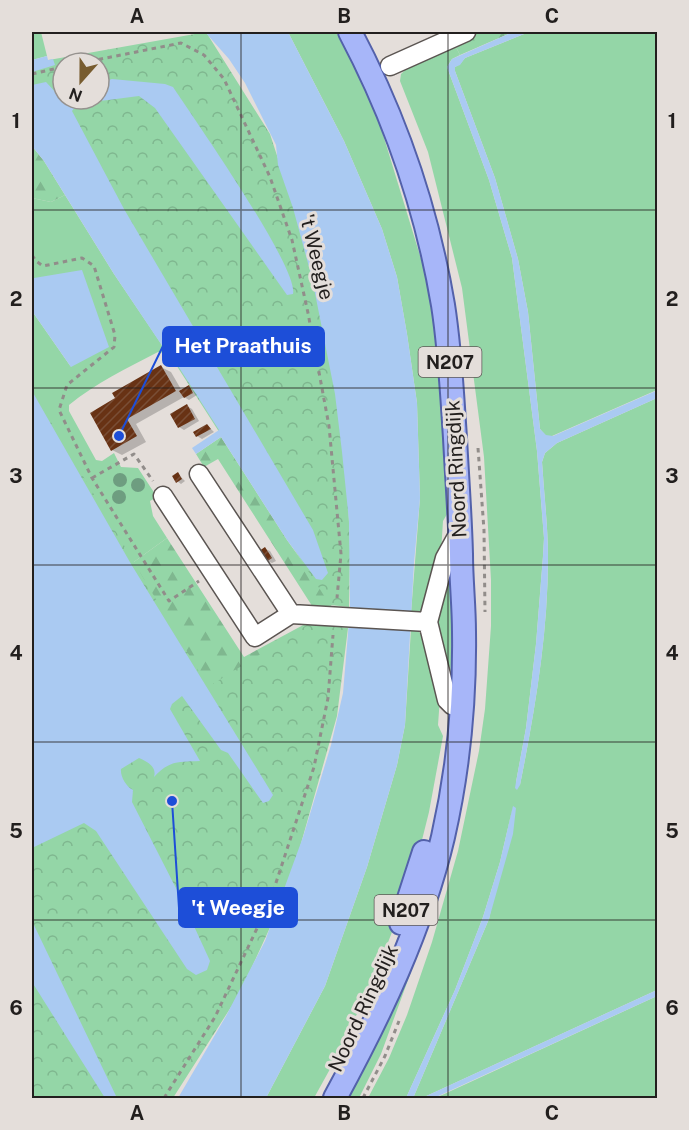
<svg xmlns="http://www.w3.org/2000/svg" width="689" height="1130" font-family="'Public Sans',sans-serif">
<defs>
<pattern id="forest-firs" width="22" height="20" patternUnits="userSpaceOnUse" patternTransform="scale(1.5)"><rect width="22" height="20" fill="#94d6a7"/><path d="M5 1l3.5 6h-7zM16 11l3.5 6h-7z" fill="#7fb78f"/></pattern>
<pattern id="park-crowns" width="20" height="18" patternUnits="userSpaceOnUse" patternTransform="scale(1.5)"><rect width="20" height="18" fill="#94d6a7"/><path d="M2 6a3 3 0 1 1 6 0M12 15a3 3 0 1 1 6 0" fill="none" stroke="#7fb78f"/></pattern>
<pattern id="building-hatch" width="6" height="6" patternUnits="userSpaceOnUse" patternTransform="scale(1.5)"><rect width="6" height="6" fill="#683214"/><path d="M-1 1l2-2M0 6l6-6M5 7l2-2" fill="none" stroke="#794e36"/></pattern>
</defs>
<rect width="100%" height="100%" fill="#e4deda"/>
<path fill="#94d6a7" d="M 32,32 L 41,32 L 47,56 L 32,60 Z
M 288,32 L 336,32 L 358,72 L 381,128 L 429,285 L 437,342 L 450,509 L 443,521 L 441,552 L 422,613 L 411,613 L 420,498 L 417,403 L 407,334 L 397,277 L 382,229 L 344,141 Z
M 529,32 L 657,32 L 657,390 L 552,436 L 546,436 L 540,429 L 528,312 L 518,259 L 495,178 L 455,71 L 455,67 L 460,64 L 465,58 Z
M 454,43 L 460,55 L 452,59 L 447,67 L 489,180 L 512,258 L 537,451 L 544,538 L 543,556 L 536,644 L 526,728 L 516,782 L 520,785 C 535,710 548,634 548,558 C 548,526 544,494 542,462 L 545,453 L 557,443 L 657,398 L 657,990 L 422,1098 L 415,1098 L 414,1096 L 489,919 L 513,806 L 500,862 L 483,917 L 455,990 L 406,1098 L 368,1098 L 389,1058 L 407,1015 L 432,942 L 458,851 L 479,751 L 485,709 L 491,626 L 491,580 L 484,457 L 462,288 L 428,152 L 400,81 L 401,74 L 410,65 Z
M 65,195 L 114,274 L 168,354 L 158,352 C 127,368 96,383 69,405 L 69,411 L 96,460 L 102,461 L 114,453 L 121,467 L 138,468 L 157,497 L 150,501 L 153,516 L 167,538 L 131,564 L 32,391 L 32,311 L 71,367 L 32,274 L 32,198 L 51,202 Z
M 451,560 L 453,626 L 450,683 L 436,622 Z
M 411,629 L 416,629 L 425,638 L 440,697 L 438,725 L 443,736 L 429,812 L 419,852 L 399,914 L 375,976 L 335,1060 L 314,1098 L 266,1098 L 325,986 L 367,867 L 397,765 L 405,725 Z
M 442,862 L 427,928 L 381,1054 L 359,1098 L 351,1098 L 344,1095 Z
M 657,996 L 657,1098 L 434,1098 L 442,1095 Z"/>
<path fill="url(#forest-firs)" d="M 477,32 L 513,32 L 460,55 L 454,43 Z
M 32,146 L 44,161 L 65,195 L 51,202 L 32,198 Z
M 221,437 L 287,540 L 315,579 L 336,567 L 331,608 L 314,609 L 218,459 L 204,467 L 196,454 Z
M 167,538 L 244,657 L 307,623 L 320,624 L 273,795 L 131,564 Z"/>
<path fill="url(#park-crowns)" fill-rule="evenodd" d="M 206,32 L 270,134 L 296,214 L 316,291 L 335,383 L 348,495 L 350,551 L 349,607 L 330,605 L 32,140 L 32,63 ZM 63,63 L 99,63 L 99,99 L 63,99 Z
M 32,390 L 208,687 L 310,623 L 348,628 L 337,716 L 289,886 L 240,993 L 173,1098 L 32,1098 Z"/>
<path fill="#aacaf2" d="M 205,32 L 288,32 L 344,141 L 382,229 L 397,277 L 407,334 L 417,403 L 420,498 L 414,563 L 405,725 L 397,765 L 367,867 L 325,986 L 266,1098 L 178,1098 L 226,1016 L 265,941 L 303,837 L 331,745 L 343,693 L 350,609 L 349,521 L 342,452 L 335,394 L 312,278 L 293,208 L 278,165 L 276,145 L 245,83 L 229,59 Z
M 513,32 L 529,32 L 465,58 L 460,65 L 455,67 L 455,71 L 495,178 L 518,259 L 528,312 L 540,429 L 546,435 L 553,436 L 658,390 L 657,398 L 557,443 L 545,453 L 542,462 C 544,494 548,526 548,558 C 548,635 535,710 520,785 L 517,790 L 515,788 L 516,782 L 526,728 L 536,644 L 543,556 L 544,538 L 537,451 L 512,258 L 489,180 L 447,67 L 452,59 Z
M 47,56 L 48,60 L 53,59 L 55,65 L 32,72 L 32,60 Z
M 112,79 L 165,84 L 173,87 C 193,117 299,268 293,294 L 287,295 L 155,108 L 139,96 C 118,99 99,101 78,103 L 72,111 L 124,209 L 313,530 L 328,573 L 322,580 L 316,579 L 287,540 L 221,437 L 196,454 L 192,448 L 219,430 L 171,355 L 169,356 L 114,274 L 44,161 L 32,146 L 32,85 L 46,82 L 58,95 L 63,94 L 63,99 L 99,99 L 99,83 Z
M 82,270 L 109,347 L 71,367 L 32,311 L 32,274 L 34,278 Z
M 32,391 L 131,564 L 273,795 L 269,801 L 263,803 L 228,753 L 221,750 L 182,696 L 172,704 L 170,709 L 200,761 C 178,762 170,760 154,777 C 157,767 148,762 139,758 L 121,769 C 120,776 126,787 133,790 L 132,802 L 182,900 L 210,961 L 207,970 L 196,975 L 187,969 L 96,831 L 84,823 L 32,848 Z
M 513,806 L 516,808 L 513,834 L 489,919 L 414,1096 L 415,1098 L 406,1098 L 455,990 L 483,917 L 500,862 Z
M 32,921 L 117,1098 L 105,1098 L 32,982 Z
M 657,990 L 657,996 L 434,1098 L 422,1098 Z"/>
<path fill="#0003" d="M 161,367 L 171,372 L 182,391 L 189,387 L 193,390 L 197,395 L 189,400 L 184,397 L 136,424 L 146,442 L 122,455 L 112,450 L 118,399 Z
M 187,406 L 192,409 L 199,421 L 184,430 L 179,427 Z
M 207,425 L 214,432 L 202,439 L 197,436 Z
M 178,474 L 185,481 L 181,484 L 177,481 Z
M 265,549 L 270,551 L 276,561 L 272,563 L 267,561 Z"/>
<path fill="url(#building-hatch)" d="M 161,365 L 176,391 L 127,419 L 137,436 L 111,451 L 90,413 L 115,398 L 112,393 Z
M 189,385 L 193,393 L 184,398 L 179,391 Z
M 187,404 L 195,419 L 178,428 L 170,414 Z
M 207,424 L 211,429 L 196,437 L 193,432 Z
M 178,472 L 182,479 L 176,483 L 172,476 Z
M 265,547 L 272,558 L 266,562 L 259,551 Z"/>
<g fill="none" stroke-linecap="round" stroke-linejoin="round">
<g stroke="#5b5552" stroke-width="21">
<path id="minor" d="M 390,66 L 466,32
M 163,496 L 255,637 L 291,614 L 199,474
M 291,614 L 428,622 L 445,558 L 460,531
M 428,622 L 447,700 L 452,705 L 460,708"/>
</g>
<g stroke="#5361aa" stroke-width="26">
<path id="major" d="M 401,923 L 424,852
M 335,1098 C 380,1015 421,930 443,837 C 458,771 465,700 464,632 C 464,606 461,580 461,554 C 460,515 457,477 455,438 C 452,393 450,349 443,305 C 427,210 395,117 350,32"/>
</g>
<path stroke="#918d8a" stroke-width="3" stroke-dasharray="4.5 4.5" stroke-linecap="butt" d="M 81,63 L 181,43 L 204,55 L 224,79 L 270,177 L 292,240 L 308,313 L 329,426 L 341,554 L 337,598
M 32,74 L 63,67
M 32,255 L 36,261 L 43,266 L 82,258 L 94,266 L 115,335 L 114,347 L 67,385 L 59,410 L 92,478 L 169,601 L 199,581
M 478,448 L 484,530 L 485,612
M 92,478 L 134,454 L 153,481
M 164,1098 L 215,1017 L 270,901 L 314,767 L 328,698 L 333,635
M 363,1098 L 385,1056 L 399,1021"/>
<use href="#minor" stroke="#fff" stroke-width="18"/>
<use href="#major" stroke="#a7b6f9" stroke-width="22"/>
</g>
<g fill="#6e9d80">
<circle cx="120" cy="480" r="7"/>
<circle cx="138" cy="485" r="7"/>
<circle cx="119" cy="497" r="7"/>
</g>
<path fill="none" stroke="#221f1e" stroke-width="1.5" stroke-opacity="0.55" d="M 241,32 L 241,1098M 448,32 L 448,1098M 32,210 L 658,210M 32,388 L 658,388M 32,565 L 658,565M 32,742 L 658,742M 32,920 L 658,920"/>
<g text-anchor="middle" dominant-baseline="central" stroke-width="6" stroke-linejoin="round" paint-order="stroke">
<g fill="#e4deda" stroke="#5c5856" stroke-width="1.5">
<rect x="418.5" y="347" width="63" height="30" rx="4.5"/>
<rect x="374.5" y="895" width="63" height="30" rx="4.5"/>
</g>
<g font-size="18" font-weight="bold" fill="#221f1e">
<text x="450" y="362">N207</text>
<text x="406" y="910">N207</text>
</g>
<g font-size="20" fill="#221f1e" stroke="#e4deda">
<text transform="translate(317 257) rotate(76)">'t Weegje</text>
<text transform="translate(456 469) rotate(-93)">Noord Ringdijk</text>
<text transform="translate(363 1008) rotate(-65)">Noord Ringdijk</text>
</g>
</g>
<path fill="none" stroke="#1d4ed8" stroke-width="2" d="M119 436L163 346M172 801L179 908"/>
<g fill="#1d4ed8" stroke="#e4deda" stroke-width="2">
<circle cx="119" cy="436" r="6"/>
<circle cx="172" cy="801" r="6"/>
</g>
<g fill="#1d4ed8" stroke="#1d4ed8" stroke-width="2">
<rect x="163" y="327" width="161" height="39" rx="6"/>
<rect x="179" y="888" width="118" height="39" rx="6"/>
</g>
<g font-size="21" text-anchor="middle" font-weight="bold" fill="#fff">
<text x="243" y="353">Het Praathuis</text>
<text x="238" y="915">'t Weegje</text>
</g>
<rect width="689" height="1130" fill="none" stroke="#e4deda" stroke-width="66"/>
<g transform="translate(81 81) rotate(201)"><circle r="28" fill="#e4deda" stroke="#96928f" stroke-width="1.5"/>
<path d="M0-4.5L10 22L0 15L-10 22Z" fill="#785c2f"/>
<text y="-9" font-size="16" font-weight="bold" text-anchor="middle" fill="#221f1e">N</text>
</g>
<rect x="33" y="33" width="623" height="1064" fill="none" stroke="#221f1e" stroke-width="2"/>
<g font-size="20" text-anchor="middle" font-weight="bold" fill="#221f1e">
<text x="137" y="23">A</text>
<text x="344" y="23">B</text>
<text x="552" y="23">C</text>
<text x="16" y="128">1</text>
<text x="672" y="128">1</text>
<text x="16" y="306">2</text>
<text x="672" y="306">2</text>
<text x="16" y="483">3</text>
<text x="672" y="483">3</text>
<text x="16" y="660">4</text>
<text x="672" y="660">4</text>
<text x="16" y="838">5</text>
<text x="672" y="838">5</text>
<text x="16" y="1015">6</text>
<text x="672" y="1015">6</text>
<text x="137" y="1120">A</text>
<text x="344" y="1120">B</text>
<text x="552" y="1120">C</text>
</g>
</svg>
